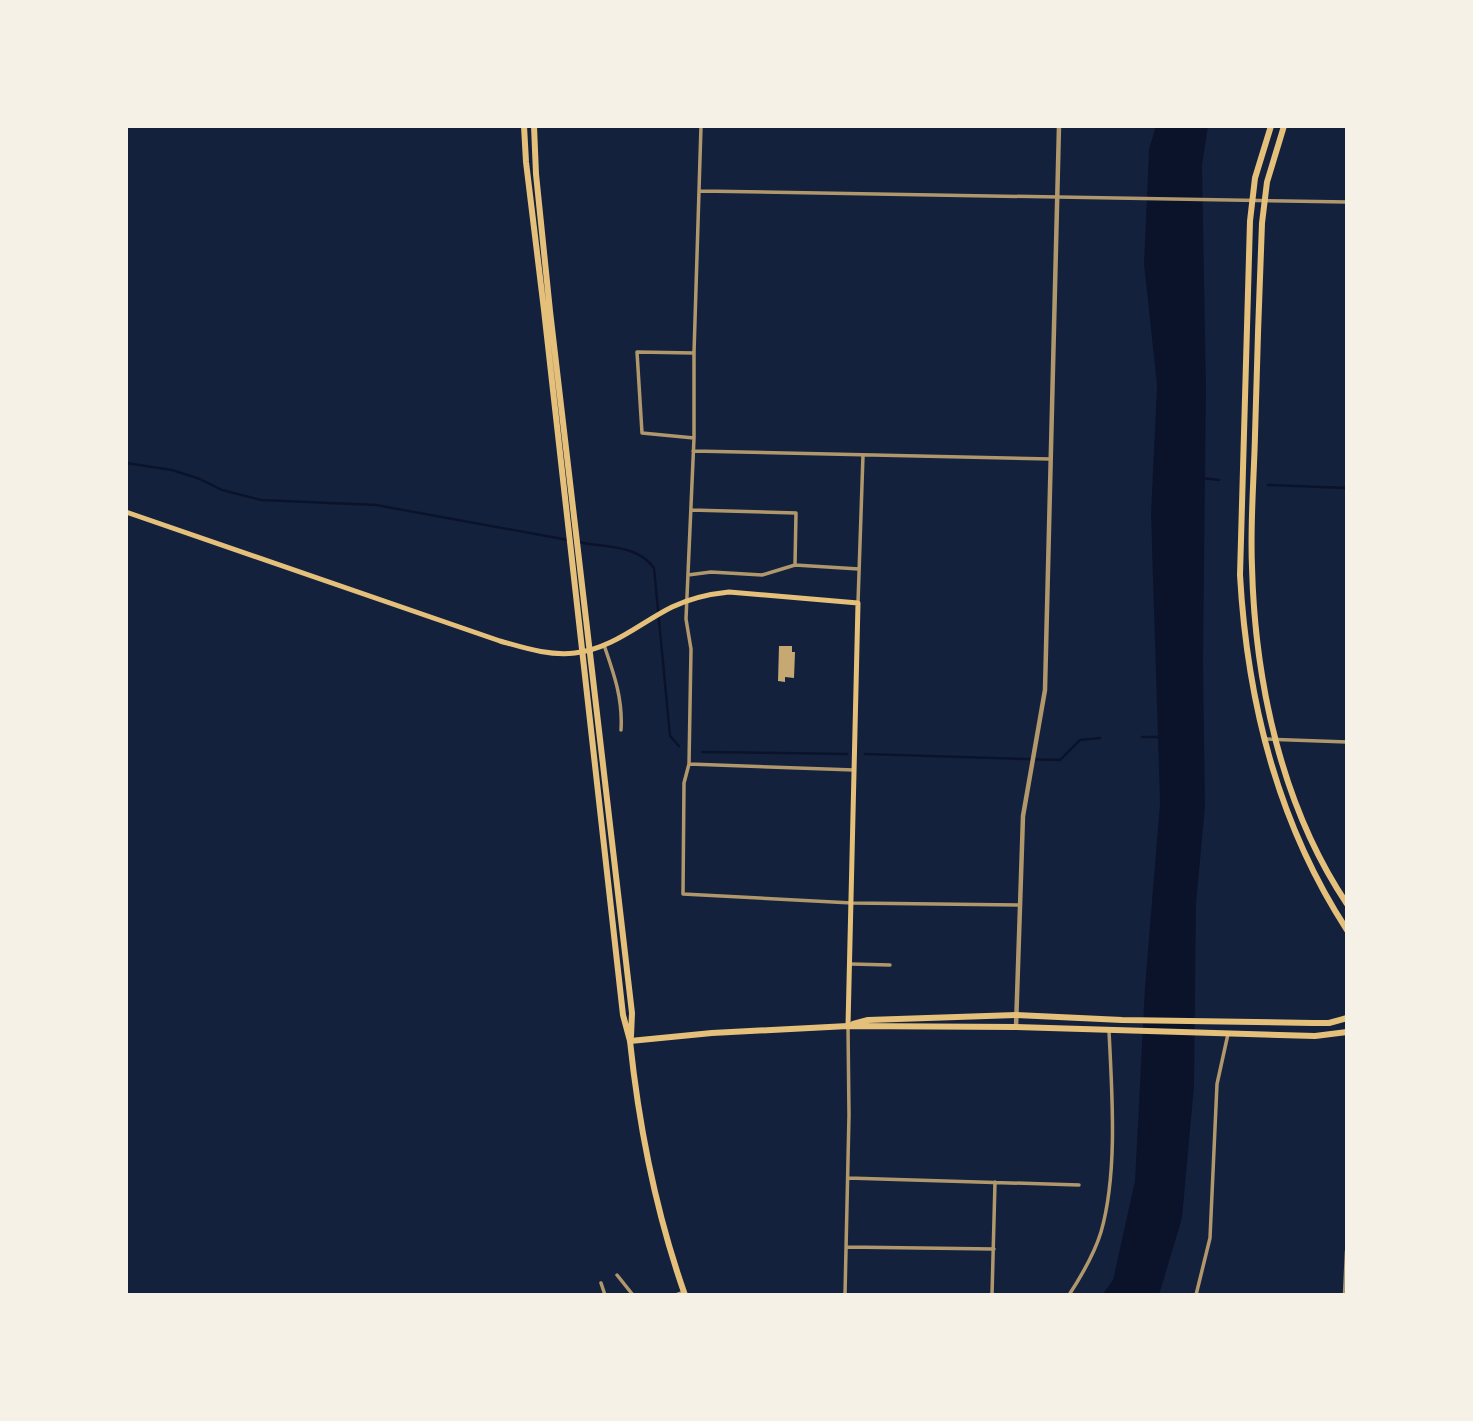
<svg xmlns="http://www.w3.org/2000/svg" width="1473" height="1421" font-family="Signika,sans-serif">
<rect width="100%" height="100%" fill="#14213d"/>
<path fill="#0b132b" d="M 1156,126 L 1208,126 L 1202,165 L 1206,388 L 1203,661 L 1205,806 L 1196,904 L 1194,1086 L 1182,1218 L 1159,1295 L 1102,1295 L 1113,1280 L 1135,1181 L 1145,987 L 1160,803 L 1151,514 L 1157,385 L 1144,264 L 1149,149 Z"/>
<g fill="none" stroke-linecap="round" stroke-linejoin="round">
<path stroke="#0b132b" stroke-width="2.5" d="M 126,463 L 172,470 L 200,479 L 222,490 L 261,500 L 376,505 L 568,540
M 1202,478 L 1219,480
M 1268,485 L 1347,488
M 578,542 C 605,548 637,544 654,568 L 670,736 L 679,746
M 1142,737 L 1159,737
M 702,752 L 847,754
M 865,754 L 1060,760 L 1080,740 L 1100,738"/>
</g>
<path fill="#c6a872" d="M 779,646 L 792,646 L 792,652 L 795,652 L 794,678 L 785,677 L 785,682 L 778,681 Z"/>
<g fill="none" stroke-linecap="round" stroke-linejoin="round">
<path stroke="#b1986c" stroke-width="3.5" d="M 701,126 L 694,353 L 694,438 L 686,619 L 691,649 L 689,764 L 684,783 L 683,894 L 852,903 L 1019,905
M 700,191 L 1347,202
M 694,353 L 637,352 L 642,433 L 694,438
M 693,451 L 1050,459
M 691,510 L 796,513 L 795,565
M 688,575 L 711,572 L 762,575 L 795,565 L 859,569
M 858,603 L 863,455
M 604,645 C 614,674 623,699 621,730
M 1266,739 L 1347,742
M 689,764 L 854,770
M 851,964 L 890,965
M 848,1178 L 1079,1185
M 846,1247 L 994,1249
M 617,1275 L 633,1295
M 601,1283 L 605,1295
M 676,1295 L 684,1292
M 845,1295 L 849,1115 L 848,1026
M 992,1295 L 995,1182
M 1069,1295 C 1082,1275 1094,1255 1101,1232 C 1118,1173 1112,1093 1109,1031
M 1196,1295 L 1210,1238 L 1217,1084 L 1228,1034"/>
<path stroke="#b1986c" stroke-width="4.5" d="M 1016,1027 L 1023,816 L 1045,690 L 1059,126
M 1345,1295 L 1347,1251"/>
<path stroke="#e5c07b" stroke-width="5" d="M 126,512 L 500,641 C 525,648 549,656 575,653 C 612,649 640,623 672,607 C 691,598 709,594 729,592 L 858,603 L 848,1026"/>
<path stroke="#e5c07b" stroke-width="6" d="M 1271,126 L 1255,178 L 1250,221 L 1240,575 C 1247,700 1278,824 1347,930
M 1284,126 L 1267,182 L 1262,223 C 1259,294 1257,364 1255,435 C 1254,479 1250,523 1252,567 C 1255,683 1282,807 1347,904
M 853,1024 L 868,1020 L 1016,1015 L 1122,1020 L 1313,1023 L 1329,1023 L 1347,1018
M 685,1295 C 656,1213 639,1127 630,1041 L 712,1033 L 848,1026 L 1016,1027 L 1315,1036 L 1347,1032"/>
<path stroke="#e5c07b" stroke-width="6" d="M 524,126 L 526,162 L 544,310 L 623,1015 L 630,1041
M 534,126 L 536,174 L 550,311 L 632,1013 L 631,1036"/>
</g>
<rect width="1473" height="1421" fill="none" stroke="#f6f1e7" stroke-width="256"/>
</svg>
